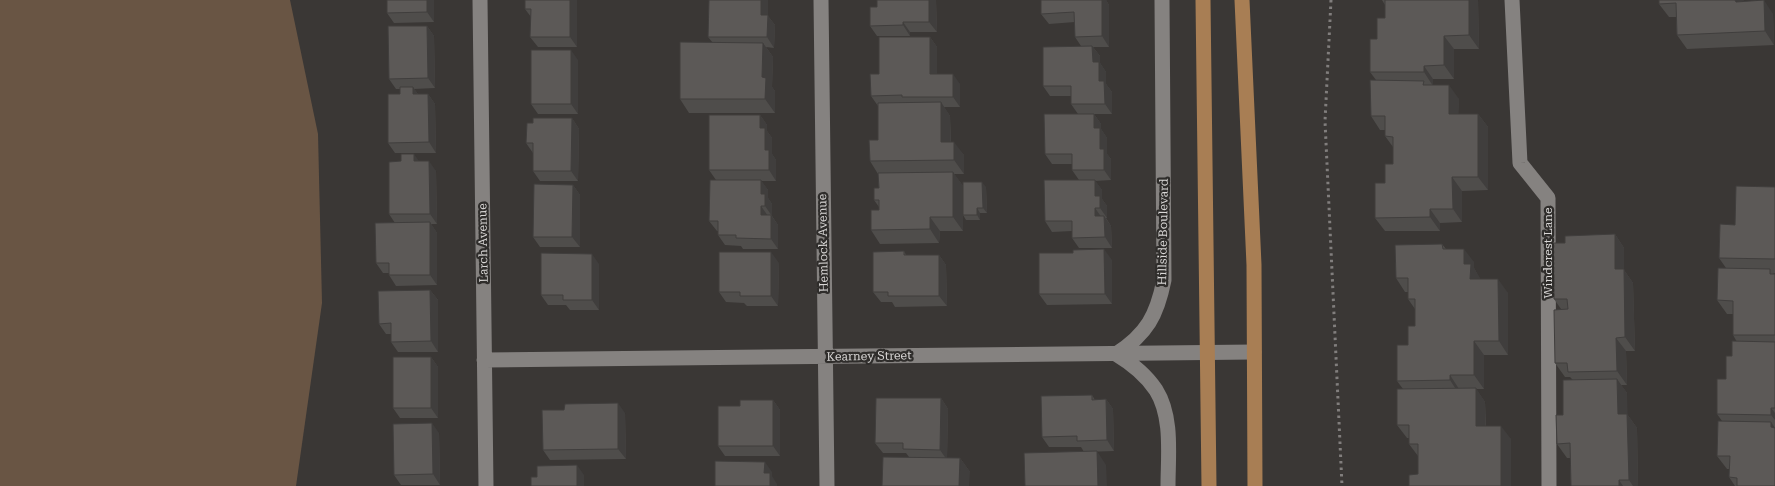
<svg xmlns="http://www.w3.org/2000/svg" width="1775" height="486" font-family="'Roboto Serif',serif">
<rect width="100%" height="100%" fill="#3a3735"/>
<path fill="#695544" d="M 0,0 L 290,0 L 318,134 L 322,303 L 296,486 L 0,486 Z"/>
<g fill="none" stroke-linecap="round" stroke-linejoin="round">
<path stroke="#817e7d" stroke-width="3" stroke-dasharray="2.5 4" stroke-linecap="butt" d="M 1331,0 L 1325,121 L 1342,486"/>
<path stroke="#858280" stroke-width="15" d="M 480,0 L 486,486
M 821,0 L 827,486
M 1512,0 L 1520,163 L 1548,198 L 1549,486
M 1116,354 C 1147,334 1157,315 1164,280 L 1162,0
M 1116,354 C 1131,363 1146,375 1156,390 C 1173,417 1168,456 1168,486
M 484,360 L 1254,352"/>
<path stroke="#a87e54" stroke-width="15" d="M 1203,0 L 1209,486
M 1242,0 L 1254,265 L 1255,486"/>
</g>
<path fill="#4f4d4b" d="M 387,0 L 434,0 L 434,22 L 394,23 L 387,13 Z
M 525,0 L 577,0 L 577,47 L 538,47 L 530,37 L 531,17 L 525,9 Z
M 936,0 L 937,32 L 910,32 L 910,36 L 877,36 L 870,26 L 877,7 Z
M 1041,0 L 1106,0 L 1109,5 L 1109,47 L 1093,47 L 1100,56 L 1100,63 L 1106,72 L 1106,84 L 1112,92 L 1112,114 L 1094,114 L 1101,124 L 1101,129 L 1107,138 L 1107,154 L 1111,159 L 1111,180 L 1095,181 L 1102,190 L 1102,199 L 1107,206 L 1107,218 L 1106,218 L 1111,226 L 1112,248 L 1079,248 L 1072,238 L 1072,231 L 1052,232 L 1045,221 L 1079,180 L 1072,170 L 1072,164 L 1052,164 L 1045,154 L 1078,114 L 1071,104 L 1071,96 L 1050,96 L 1043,86 L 1081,46 L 1075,37 L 1075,22 L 1049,24 L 1041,14 Z
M 1382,0 L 1478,0 L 1479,49 L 1454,49 L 1454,79 L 1433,79 L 1433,85 L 1459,99 L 1458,114 L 1478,114 L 1488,127 L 1488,190 L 1462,191 L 1462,222 L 1440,223 L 1440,231 L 1385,231 L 1375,218 L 1385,183 L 1393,164 L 1393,147 L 1385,136 L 1385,130 L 1380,130 L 1371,116 L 1376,80 L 1370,72 L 1377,39 L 1385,18 L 1385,5 Z
M 1659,0 L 1744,0 L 1744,1 L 1773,14 L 1774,45 L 1687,49 L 1677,35 L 1676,17 L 1669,17 L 1659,4 Z
M 768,16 L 775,25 L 774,48 L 766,47 L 773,57 L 772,87 L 775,91 L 775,113 L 689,113 L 680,99 L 713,43 L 708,37 Z
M 427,26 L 434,36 L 435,88 L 414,89 L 418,94 L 428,94 L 435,104 L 436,153 L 395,153 L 388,143 L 400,94 L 400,89 L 396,89 L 389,79 Z
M 930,37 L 937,47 L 937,74 L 960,84 L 960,107 L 944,107 L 950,116 L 951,142 L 964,155 L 964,174 L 954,174 L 963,186 L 986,187 L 987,213 L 980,213 L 980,220 L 966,220 L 963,215 L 963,231 L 940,231 L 939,243 L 880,244 L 871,230 L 879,210 L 879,207 L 874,200 L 879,188 L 878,174 L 870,161 L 878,140 L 878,106 L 871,96 L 879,74 Z
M 578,60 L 578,114 L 538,114 L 531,104 Z
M 760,115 L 767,125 L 767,131 L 772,138 L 772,154 L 776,160 L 776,181 L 761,181 L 768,190 L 768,198 L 772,204 L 772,216 L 778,225 L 778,249 L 743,249 L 741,246 L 725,245 L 718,235 L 718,231 L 717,231 L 709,221 L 716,180 L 709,170 Z
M 572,118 L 579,129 L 578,181 L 540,181 L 533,171 L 533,153 L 526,143 L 533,123 Z
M 419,161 L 436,171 L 437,224 L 431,224 L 437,233 L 437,285 L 396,286 L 389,275 L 389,273 L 383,273 L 376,263 L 395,223 L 389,214 Z
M 573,185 L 580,195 L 580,247 L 540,247 L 533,237 Z
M 1775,187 L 1775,273 L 1773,273 L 1775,274 L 1775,486 L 1735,486 L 1729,477 L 1729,469 L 1727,469 L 1717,456 L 1722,421 L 1717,414 L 1732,356 L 1737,342 L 1733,335 L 1733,314 L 1727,314 L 1717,300 L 1726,268 L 1719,258 L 1735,225 Z
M 1615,234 L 1624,248 L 1624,270 L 1633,283 L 1635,351 L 1626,351 L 1627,385 L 1621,385 L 1627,393 L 1627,414 L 1637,428 L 1638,486 L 1571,486 L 1570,458 L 1567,458 L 1557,444 L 1563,415 L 1573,380 L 1570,377 L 1565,377 L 1555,363 L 1561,309 L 1554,299 L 1565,243 Z
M 1442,244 L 1446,249 L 1474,262 L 1474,268 L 1480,279 L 1508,293 L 1508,355 L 1484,355 L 1484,389 L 1476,389 L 1485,402 L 1486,426 L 1511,439 L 1511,486 L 1409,486 L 1418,474 L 1418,456 L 1409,444 L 1409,438 L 1407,438 L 1397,425 L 1403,389 L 1397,381 L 1408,345 L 1415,326 L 1415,309 L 1408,299 L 1408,292 L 1405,292 L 1396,278 Z
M 904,251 L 906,255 L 939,255 L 946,265 L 947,306 L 895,307 L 892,302 L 881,302 L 873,292 Z
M 1112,260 L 1112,304 L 1047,305 L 1039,294 Z
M 779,263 L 778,306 L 747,306 L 744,303 L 726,302 L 719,292 Z
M 599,264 L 599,310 L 570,310 L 566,305 L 548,305 L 541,295 Z
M 430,290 L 438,300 L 438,352 L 398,352 L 391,342 L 391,334 L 386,334 L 379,324 Z
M 431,357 L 438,367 L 438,418 L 400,418 L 393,408 Z
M 1092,395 L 1095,400 L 1106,399 L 1113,409 L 1114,451 L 1084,452 L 1081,447 L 1049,447 L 1042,437 Z
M 941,398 L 948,409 L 947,458 L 960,458 L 970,472 L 909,457 L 906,453 L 883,453 L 875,443 Z
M 773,400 L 780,410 L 780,456 L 725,456 L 718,446 L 740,406 Z
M 625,413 L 626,459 L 550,460 L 543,450 Z
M 439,433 L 440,485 L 401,485 L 394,475 Z"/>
<path fill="#403e3d" d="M 427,0 L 434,0 L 434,22 L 427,12 Z
M 570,0 L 577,0 L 577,47 L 570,37 Z
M 761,0 L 768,0 L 768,16 L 775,25 L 774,48 L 767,37 L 761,15 Z
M 929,0 L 936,0 L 937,32 L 929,22 Z
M 1102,0 L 1106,0 L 1109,5 L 1109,47 L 1102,36 Z
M 1469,0 L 1478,0 L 1479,49 L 1469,35 Z
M 1735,0 L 1744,0 L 1745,16 L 1736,2 Z
M 1764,0 L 1773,14 L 1774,45 L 1765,31 Z
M 903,22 L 910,32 L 910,36 L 903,25 Z
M 427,26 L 434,36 L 435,88 L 428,78 Z
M 1444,36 L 1454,49 L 1454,79 L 1444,65 Z
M 930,37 L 937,47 L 937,84 L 930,74 Z
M 763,43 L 773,57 L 772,87 L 775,91 L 775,113 L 765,99 L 762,77 Z
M 1092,46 L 1100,56 L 1100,63 L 1106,72 L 1106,84 L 1112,92 L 1112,114 L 1105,104 L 1099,81 L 1093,62 Z
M 571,50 L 578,60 L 578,114 L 571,104 Z
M 1424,66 L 1433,79 L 1433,86 L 1424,72 Z
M 953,74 L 960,84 L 960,107 L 953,97 Z
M 1449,85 L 1459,99 L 1458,128 L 1449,114 Z
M 413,87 L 420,97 L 413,94 Z
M 428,94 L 435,104 L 436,153 L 429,142 Z
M 941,102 L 950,116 L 951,155 L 941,142 Z
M 1094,114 L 1101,124 L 1101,129 L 1107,138 L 1107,154 L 1111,159 L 1111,180 L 1104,170 L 1100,149 L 1094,128 Z
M 1478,114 L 1488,127 L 1488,190 L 1478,177 Z
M 760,115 L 767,125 L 767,131 L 772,138 L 772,154 L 776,160 L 776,181 L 769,170 L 760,128 Z
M 572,118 L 579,129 L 578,181 L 571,171 Z
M 954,142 L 964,155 L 964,174 L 954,160 Z
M 414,154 L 421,164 L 414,161 Z
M 429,161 L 436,171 L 437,224 L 430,214 Z
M 953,172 L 963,186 L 963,231 L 953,217 Z
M 1452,177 L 1462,191 L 1462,222 L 1453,209 Z
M 761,180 L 768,190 L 768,198 L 772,204 L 772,216 L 765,206 L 761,194 Z
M 1095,180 L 1102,190 L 1102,199 L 1107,206 L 1107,218 L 1100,208 L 1095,196 Z
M 982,182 L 986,187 L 987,213 L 983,208 Z
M 573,185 L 580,195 L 580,247 L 572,237 Z
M 761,206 L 768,216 L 761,215 Z
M 977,208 L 980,213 L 980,220 L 977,215 Z
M 1095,208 L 1102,218 L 1095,216 Z
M 1430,209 L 1440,223 L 1440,231 L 1430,217 Z
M 771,215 L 778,225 L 778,249 L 771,239 Z
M 1104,216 L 1111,226 L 1112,248 L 1105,237 Z
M 930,217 L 940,231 L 939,243 L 930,229 Z
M 430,222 L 437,233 L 437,285 L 430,275 Z
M 1615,234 L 1624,248 L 1624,270 L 1633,283 L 1635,351 L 1625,337 L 1615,269 Z
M 1104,249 L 1112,260 L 1112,304 L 1105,294 Z
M 1464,249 L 1474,262 L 1474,268 L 1480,278 L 1480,293 L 1470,279 L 1464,264 Z
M 771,252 L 779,263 L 778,306 L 771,296 Z
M 592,254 L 599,264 L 599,310 L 592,300 Z
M 939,255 L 946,265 L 947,306 L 939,296 Z
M 1498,279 L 1508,293 L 1508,355 L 1499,341 Z
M 430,290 L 438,300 L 438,352 L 431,341 Z
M 1616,338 L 1626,351 L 1627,385 L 1617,371 Z
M 1474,341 L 1484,355 L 1484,389 L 1474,375 Z
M 431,357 L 438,367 L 438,418 L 431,408 Z
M 1450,375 L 1459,389 L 1459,394 L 1450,380 Z
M 1617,379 L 1627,393 L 1628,428 L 1618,414 Z
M 1476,388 L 1485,402 L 1486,440 L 1476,426 Z
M 941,398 L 948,409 L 947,460 L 940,450 Z
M 1106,399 L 1113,409 L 1114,451 L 1107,440 Z
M 773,400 L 780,410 L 780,456 L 773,446 Z
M 618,403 L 625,413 L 626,459 L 618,449 Z
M 1771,408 L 1775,413 L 1775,420 L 1771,415 Z
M 1627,414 L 1637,428 L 1638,486 L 1633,486 L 1629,480 Z
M 1771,422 L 1775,428 L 1771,427 Z
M 432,423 L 439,433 L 440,485 L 433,474 Z
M 1501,426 L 1511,439 L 1511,486 L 1501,486 Z
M 1097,451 L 1106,465 L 1107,486 L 1098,486 Z
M 960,458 L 970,472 L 969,486 L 959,486 Z
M 765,462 L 772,472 L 772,476 L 777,484 L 777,486 L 770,486 L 764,473 Z
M 577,465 L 584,475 L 584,486 L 577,486 Z
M 1619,480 L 1623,486 L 1619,486 Z"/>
<path fill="#5c5957" stroke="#403e3d" d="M 387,0 L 427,0 L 427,12 L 387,13 Z
M 525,0 L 570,0 L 570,37 L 530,37 L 531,9 L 525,9 Z
M 709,0 L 761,0 L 761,15 L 768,15 L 767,37 L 708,37 Z
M 877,0 L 929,0 L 929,22 L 903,22 L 903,25 L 870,26 L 870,7 L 877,7 Z
M 1041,0 L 1102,0 L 1102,36 L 1075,37 L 1074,12 L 1041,14 Z
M 1385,0 L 1469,0 L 1469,35 L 1444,36 L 1444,65 L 1424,66 L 1424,72 L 1370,72 L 1370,39 L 1377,39 L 1377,18 L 1385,18 Z
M 1659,0 L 1735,0 L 1736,2 L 1764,0 L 1765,31 L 1677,35 L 1676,3 L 1659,4 Z
M 388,26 L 427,26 L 428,78 L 389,79 Z
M 879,37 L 930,37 L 930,74 L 953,74 L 953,97 L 902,97 L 902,95 L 871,96 L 870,74 L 879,74 Z
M 680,42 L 763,43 L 762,77 L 766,78 L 765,99 L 680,99 Z
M 1092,46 L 1093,62 L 1099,62 L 1099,81 L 1104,81 L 1105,104 L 1071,104 L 1071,86 L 1043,86 L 1043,47 Z
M 531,50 L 571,50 L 571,104 L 531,104 Z
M 1370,80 L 1424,81 L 1423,85 L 1449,85 L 1449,114 L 1478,114 L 1478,177 L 1452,177 L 1453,209 L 1430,209 L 1430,217 L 1375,218 L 1375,183 L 1385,183 L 1385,164 L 1393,164 L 1393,137 L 1385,136 L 1385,116 L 1371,116 Z
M 400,87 L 413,87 L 413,94 L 428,94 L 429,142 L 388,143 L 388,94 L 400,94 Z
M 941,102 L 941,142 L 954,142 L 954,160 L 870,161 L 869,140 L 878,140 L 878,103 Z
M 1044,114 L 1094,114 L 1094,128 L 1100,128 L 1100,149 L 1104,149 L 1104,170 L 1072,170 L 1072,154 L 1045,154 Z
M 709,115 L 760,115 L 760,128 L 765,128 L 765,150 L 769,150 L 769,170 L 709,170 Z
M 533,118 L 572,118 L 571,171 L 533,171 L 533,143 L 526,143 L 527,123 L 533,123 Z
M 401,154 L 414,154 L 414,161 L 429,161 L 430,214 L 389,214 L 389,162 L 401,161 Z
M 953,172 L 953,217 L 930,217 L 930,229 L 871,230 L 871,210 L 879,210 L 879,200 L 874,200 L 874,188 L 879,188 L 878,173 Z
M 710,180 L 761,180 L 761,194 L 765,194 L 765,206 L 761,206 L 761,215 L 771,215 L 771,239 L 736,238 L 736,235 L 718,235 L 718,221 L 709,221 Z
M 1044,180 L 1095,180 L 1095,196 L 1100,196 L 1100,208 L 1095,208 L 1095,216 L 1104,216 L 1105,237 L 1072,238 L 1072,221 L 1045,221 Z
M 963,182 L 982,182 L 983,208 L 977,208 L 977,215 L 963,215 Z
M 534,184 L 573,185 L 572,237 L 533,237 Z
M 1736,186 L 1775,187 L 1775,259 L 1719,258 L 1720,224 L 1735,225 Z
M 430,222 L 430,275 L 389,275 L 389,263 L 376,263 L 375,223 Z
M 1615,234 L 1615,269 L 1624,269 L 1625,337 L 1616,338 L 1617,371 L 1568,372 L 1567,363 L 1555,363 L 1554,310 L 1568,309 L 1567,299 L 1554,299 L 1553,243 L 1565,243 L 1565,236 Z
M 1442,244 L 1443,249 L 1464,249 L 1464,264 L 1471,264 L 1470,279 L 1498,279 L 1499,341 L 1474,341 L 1474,375 L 1450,375 L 1450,380 L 1397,381 L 1397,345 L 1408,345 L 1408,326 L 1415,326 L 1415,299 L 1408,299 L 1408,278 L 1396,278 L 1395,245 Z
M 1104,249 L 1105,294 L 1039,294 L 1039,253 L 1073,253 L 1073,250 Z
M 904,251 L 904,255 L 939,255 L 939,296 L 888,296 L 888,292 L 873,292 L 873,252 Z
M 719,252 L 771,252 L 771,296 L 740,296 L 740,292 L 719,292 Z
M 541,253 L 592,254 L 592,300 L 563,300 L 563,295 L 541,295 Z
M 1718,268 L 1770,269 L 1770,274 L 1775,274 L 1775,335 L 1733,335 L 1733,301 L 1717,300 Z
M 430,290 L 431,341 L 391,342 L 391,323 L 379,324 L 378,291 Z
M 1732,341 L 1775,342 L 1775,408 L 1771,408 L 1771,415 L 1717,414 L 1717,379 L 1726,379 L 1726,356 L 1732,356 Z
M 393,357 L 431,357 L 431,408 L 393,408 Z
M 1617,379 L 1618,414 L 1627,414 L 1629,480 L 1619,480 L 1619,486 L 1571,486 L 1570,443 L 1557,444 L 1556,415 L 1563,415 L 1563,380 Z
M 1476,388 L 1476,426 L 1501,426 L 1501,486 L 1409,486 L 1409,475 L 1418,474 L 1418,444 L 1409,444 L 1409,425 L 1397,425 L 1397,389 Z
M 1092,395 L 1092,400 L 1106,399 L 1107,440 L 1077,441 L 1077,436 L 1042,437 L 1041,396 Z
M 876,398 L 941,398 L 940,450 L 903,449 L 903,443 L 875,443 Z
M 740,400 L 773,400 L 773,446 L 718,446 L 718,406 L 740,406 Z
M 618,403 L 618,449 L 543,450 L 542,410 L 564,410 L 565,404 Z
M 1718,421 L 1771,422 L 1771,427 L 1775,428 L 1775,486 L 1737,486 L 1737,478 L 1729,477 L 1730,456 L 1717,456 Z
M 432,423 L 433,474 L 394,475 L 393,424 Z
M 1097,451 L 1098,486 L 1025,486 L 1024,453 Z
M 883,457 L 960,458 L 959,486 L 882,486 Z
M 715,461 L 765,462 L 764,473 L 770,473 L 770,486 L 715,486 Z
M 577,465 L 577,486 L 531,486 L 531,477 L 537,477 L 537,466 Z"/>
<g text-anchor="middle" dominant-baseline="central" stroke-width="4.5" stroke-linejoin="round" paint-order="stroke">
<g font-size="12" fill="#d9d7d6" stroke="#2f2d2b">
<text transform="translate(1163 232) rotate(-89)">Hillside Boulevard</text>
<text transform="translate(483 243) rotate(-91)">Larch Avenue</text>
<text transform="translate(823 243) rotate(-91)">Hemlock Avenue</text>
<text transform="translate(1548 253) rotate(-90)">Windcrest Lane</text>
<text transform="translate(869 356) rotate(-1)">Kearney Street</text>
</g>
</g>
</svg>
